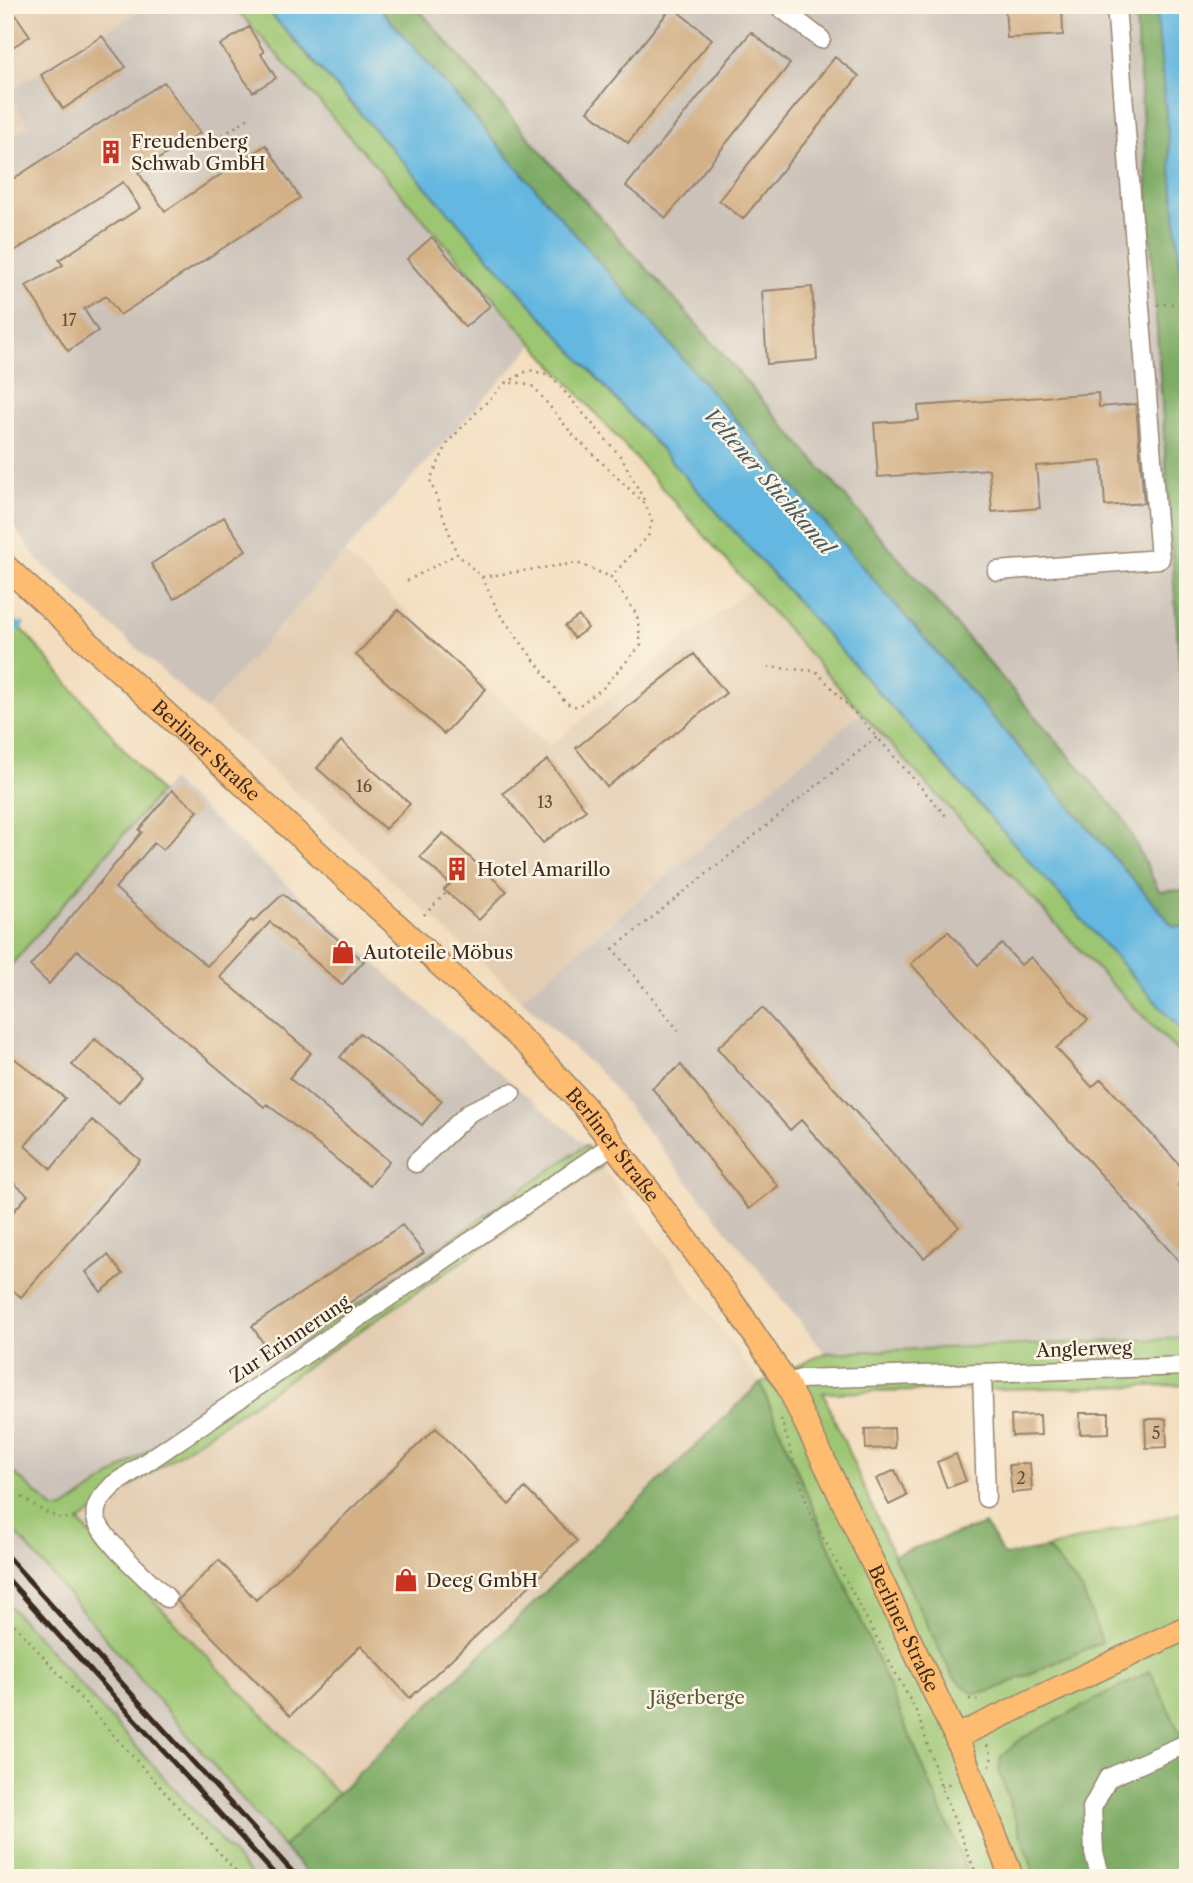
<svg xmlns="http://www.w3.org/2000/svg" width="1193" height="1883" font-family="'Libre Caslon Text',serif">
<rect width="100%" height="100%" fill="#fcf5e5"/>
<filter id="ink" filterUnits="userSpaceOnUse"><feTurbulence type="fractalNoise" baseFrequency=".0143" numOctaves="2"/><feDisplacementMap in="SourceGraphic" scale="14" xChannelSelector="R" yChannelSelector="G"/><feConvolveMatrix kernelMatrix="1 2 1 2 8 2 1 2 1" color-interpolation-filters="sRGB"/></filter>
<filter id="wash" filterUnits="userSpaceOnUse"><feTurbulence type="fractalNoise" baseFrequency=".00686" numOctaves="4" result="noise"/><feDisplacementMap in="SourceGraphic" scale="28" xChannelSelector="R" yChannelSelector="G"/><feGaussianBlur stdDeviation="1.57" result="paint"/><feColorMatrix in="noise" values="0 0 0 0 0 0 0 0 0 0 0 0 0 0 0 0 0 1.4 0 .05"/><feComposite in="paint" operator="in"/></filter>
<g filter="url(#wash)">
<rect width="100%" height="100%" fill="#f3ddbe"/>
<path fill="#e3cdb2" d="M 5,5 L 149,5 L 8,91 L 28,125 L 5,141 Z
M 344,553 L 549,746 L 751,588 L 861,712 L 521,999 L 206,710 Z
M 602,1166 L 760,1383 L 338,1794 L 78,1523 Z"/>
<path fill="#ccc2b9" d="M 149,5 L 233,5 L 534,344 L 344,553 L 206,710 L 38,560 L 5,514 L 5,141 L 28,125 L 8,91 Z
M 415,5 L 1135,5 L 1188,791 L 1188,890 L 1159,891 L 1123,818 L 679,304 L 548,160 Z
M 861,712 L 1103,975 L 1188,1062 L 1188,1338 L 825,1353 L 604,1077 L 521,999 Z
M 171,781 L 469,1047 L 586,1145 L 64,1509 L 54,1509 L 5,1465 L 5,972 Z
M 5,1520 L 283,1847 L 312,1878 L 254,1878 L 5,1601 Z"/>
<path fill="#9dc673" stroke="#6c7848" stroke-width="2" d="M 233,5 L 263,5 L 1188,1038 L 1188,1062 L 1103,975 L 861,712 Z
M 5,609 L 160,792 L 5,972 Z
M 586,1145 L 602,1166 L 79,1522 L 338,1794 L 283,1847 L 5,1520 L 5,1465 L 54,1509 L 64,1509 Z
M 1188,1338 L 1188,1385 L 823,1393 L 893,1555 L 953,1677 L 973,1693 L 991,1691 L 1102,1642 L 1082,1591 L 1047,1548 L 1188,1511 L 1188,1750 L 1149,1671 L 999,1772 L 1036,1878 L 970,1878 L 760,1383 L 825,1353 Z
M 5,1601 L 254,1878 L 5,1878 Z"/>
<path fill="#7eab65" stroke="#5c6a42" stroke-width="2" d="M 377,5 L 415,5 L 548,160 L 679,304 L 1123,818 L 1159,891 L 1188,890 L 1188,928 L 1173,926 Z
M 1135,5 L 1156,5 L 1183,297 L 1188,297 L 1188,791 Z
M 760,1383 L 970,1878 L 312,1878 L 283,1847 Z
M 985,1524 L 1004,1556 L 1047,1548 L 1082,1590 L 1102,1642 L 991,1691 L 973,1693 L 953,1677 L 893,1555 Z
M 1150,1671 L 1188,1750 L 1188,1878 L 1036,1878 L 999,1772 L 1001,1757 L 1022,1738 Z"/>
<path fill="#64b7e0" stroke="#50707f" stroke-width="2" d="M 263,5 L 377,5 L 1173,926 L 1188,928 L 1188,1038 Z
M 1156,5 L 1188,5 L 1188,297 L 1183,298 Z"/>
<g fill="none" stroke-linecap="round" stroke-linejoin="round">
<path stroke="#64b7e0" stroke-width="5" d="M 5,638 L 22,624"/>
</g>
<g id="blocks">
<path fill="#d3b086" d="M 5,5 L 9,5 L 30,36 L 5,52 Z
M 1005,5 L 1062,5 L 1063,35 L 1007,38 Z
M 672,7 L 712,39 L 628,143 L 588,111 Z
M 249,27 L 264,52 L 261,54 L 276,78 L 253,92 L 220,45 Z
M 751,32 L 790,64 L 666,218 L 626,186 Z
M 102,36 L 126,67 L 63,109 L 41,75 Z
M 835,57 L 859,76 L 743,219 L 719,200 Z
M 164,82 L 200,133 L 138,172 L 165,211 L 266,145 L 300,198 L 120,315 L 106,296 L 84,309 L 98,331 L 68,351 L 26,286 L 63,265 L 59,260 L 140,208 L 123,182 L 5,257 L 5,184 Z
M 432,237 L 490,306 L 465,327 L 407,259 Z
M 812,287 L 817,360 L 767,364 L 762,291 Z
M 1098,393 L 1099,407 L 1136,404 L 1144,503 L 1105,506 L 1102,461 L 1036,466 L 1040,508 L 992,512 L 989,469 L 878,477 L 874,423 L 919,420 L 918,406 Z
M 224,517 L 246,550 L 174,599 L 151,564 Z
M 398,610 L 486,689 L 444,734 L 356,655 Z
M 579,616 L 588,628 L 574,638 L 565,626 Z
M 694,654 L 726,693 L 607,787 L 576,748 Z
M 341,741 L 410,804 L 385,829 L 317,768 Z
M 548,760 L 586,810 L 543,843 L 503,793 Z
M 172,790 L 198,811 L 163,850 L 154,843 L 115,888 L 124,896 L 207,966 L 251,920 L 253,922 L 283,894 L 364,961 L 342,985 L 270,922 L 220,977 L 311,1053 L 289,1078 L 389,1161 L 370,1186 L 267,1104 L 264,1107 L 77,950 L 49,984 L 30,966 L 142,832 L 139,830 Z
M 443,833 L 507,891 L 479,920 L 444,890 L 450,884 L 420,857 Z
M 948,931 L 978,965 L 1002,944 L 1021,965 L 1031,957 L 1088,1020 L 1056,1048 L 1092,1087 L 1101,1079 L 1188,1174 L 1178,1185 L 1188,1196 L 1188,1271 L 911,964 Z
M 762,1008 L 959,1227 L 924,1258 L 801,1120 L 790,1130 L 717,1048 Z
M 360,1033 L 442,1101 L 422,1125 L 340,1057 Z
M 95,1039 L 141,1077 L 119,1103 L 72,1065 Z
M 5,1051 L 65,1098 L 25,1146 L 51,1169 L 92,1120 L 140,1160 L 21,1297 L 5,1284 L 5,1221 L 28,1195 L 5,1176 Z
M 681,1065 L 778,1186 L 749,1209 L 652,1088 Z
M 402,1225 L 424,1253 L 271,1355 L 252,1326 Z
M 108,1255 L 123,1274 L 101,1292 L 86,1272 Z
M 1080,1413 L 1109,1413 L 1109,1433 L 1080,1434 Z
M 1040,1415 L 1041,1435 L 1012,1436 L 1011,1416 Z
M 1145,1419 L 1166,1419 L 1167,1447 L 1146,1448 Z
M 436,1428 L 509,1505 L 525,1488 L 577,1541 L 410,1698 L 361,1645 L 290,1716 L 178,1602 L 178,1600 L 219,1560 L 256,1600 Z
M 894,1428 L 895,1448 L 866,1449 L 865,1429 Z
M 956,1454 L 966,1481 L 947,1488 L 937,1462 Z
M 1030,1463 L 1032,1491 L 1012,1493 L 1009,1465 Z
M 895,1470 L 907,1496 L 889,1505 L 876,1479 Z"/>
</g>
</g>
<g filter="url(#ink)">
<use href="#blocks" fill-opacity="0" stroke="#97846e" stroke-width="2"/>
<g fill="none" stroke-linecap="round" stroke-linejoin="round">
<g stroke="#97846e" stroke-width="21">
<path id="minor" d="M 777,5 L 821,39
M 997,571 L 1160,559 L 1116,5
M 416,1163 L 470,1112 L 511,1093
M 982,1373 L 986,1498
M 787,1384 L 801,1379 L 1188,1366
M 167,1598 C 150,1581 101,1539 96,1518 C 93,1504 105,1494 113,1485 L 612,1145
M 1101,1878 L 1094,1853 L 1092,1808 L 1108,1778 L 1188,1743"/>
</g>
<g stroke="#97846e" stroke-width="26">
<g id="major">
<path id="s1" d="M 5,566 L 531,1048 L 584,1106 L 685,1238 L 740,1313 L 787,1384 L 956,1737 L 1012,1878"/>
<path d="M 956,1737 L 1188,1627"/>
</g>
</g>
<path stroke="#97846e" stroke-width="2.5" stroke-dasharray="2 5" stroke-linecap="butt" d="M 217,139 L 252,116
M 1157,305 L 1188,302
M 506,383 L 529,370 L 550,375 L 622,458 L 645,502
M 482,577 L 577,563 L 611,577
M 407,581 L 457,554 L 430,480 L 449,441 L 505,383 L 520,383 L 534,387 L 573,435 L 646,505 L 652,521 L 648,536 L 611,577 L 637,615 L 641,645 L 603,688 L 577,707 L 566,703 L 499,613 L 482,577 L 457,554
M 768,667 L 816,671 L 877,737
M 424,915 L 446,893
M 679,1031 L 613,949 L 877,737 L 946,816
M 781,1419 L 810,1513 L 918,1715 L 941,1787 L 978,1878
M 22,1497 C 41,1510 55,1521 78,1518
M 5,1614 L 242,1878
M 969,1699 L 983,1701
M 987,1745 L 992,1756 L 989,1767
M 941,1787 L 953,1782"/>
<use href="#minor" stroke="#fff" stroke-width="18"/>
<use href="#major" stroke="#fdbc70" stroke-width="23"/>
<path stroke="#3b2a1e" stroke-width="5" d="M 5,1554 L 298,1878
M 5,1576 L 278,1878"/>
</g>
</g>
<defs>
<g id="building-bare" transform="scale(1.89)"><path d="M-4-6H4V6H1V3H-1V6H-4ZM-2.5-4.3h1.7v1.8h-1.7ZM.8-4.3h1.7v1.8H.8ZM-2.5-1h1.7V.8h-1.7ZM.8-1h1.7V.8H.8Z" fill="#c8321e" stroke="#fcf5e5" stroke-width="2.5" paint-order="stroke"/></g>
<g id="shop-bare" transform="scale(1.89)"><path d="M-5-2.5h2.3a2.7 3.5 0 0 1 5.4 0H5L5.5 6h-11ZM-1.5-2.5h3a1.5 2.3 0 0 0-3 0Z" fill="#c8321e" stroke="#fcf5e5" stroke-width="2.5" paint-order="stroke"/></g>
</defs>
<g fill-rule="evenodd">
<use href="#building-bare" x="111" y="152"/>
<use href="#building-bare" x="457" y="869"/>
<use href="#shop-bare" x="343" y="952"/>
<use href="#shop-bare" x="406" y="1580"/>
</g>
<g text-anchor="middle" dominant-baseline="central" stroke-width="5" stroke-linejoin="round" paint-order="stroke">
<g font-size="16" fill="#614c38">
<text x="69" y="320">17</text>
<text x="364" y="786">16</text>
<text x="545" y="802">13</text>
<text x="1156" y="1433">5</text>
<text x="1021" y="1478">2</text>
</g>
<g font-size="19" fill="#3b2a1e" stroke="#fcf5e5" text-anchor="start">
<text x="131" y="141">Freudenberg<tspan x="131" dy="22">Schwab GmbH</tspan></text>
<text x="477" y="869">Hotel Amarillo</text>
<text x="363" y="952">Autoteile Möbus</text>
<text x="426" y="1580">Deeg GmbH</text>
</g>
<g font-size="19" fill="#3b2a1e" stroke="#fcf5e5">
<text stroke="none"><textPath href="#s1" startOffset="273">Berliner Straße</textPath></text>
<text stroke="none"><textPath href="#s1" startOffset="840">Berliner Straße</textPath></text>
<text transform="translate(290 1339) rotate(-34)">Zur Erinnerung</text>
<text transform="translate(1084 1349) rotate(-2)">Anglerweg</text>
<text stroke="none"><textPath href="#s1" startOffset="1407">Berliner Straße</textPath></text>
</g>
<g font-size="19" fill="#585938" stroke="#fcf5e5">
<text x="697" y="1697">Jägerberge</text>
</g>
<g font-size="21" font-style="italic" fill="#495b62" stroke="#fcf5e5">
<text transform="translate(769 481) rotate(49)">Veltener Stichkanal</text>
</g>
</g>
<rect width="1193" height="1883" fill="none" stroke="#fcf5e5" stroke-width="28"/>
</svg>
